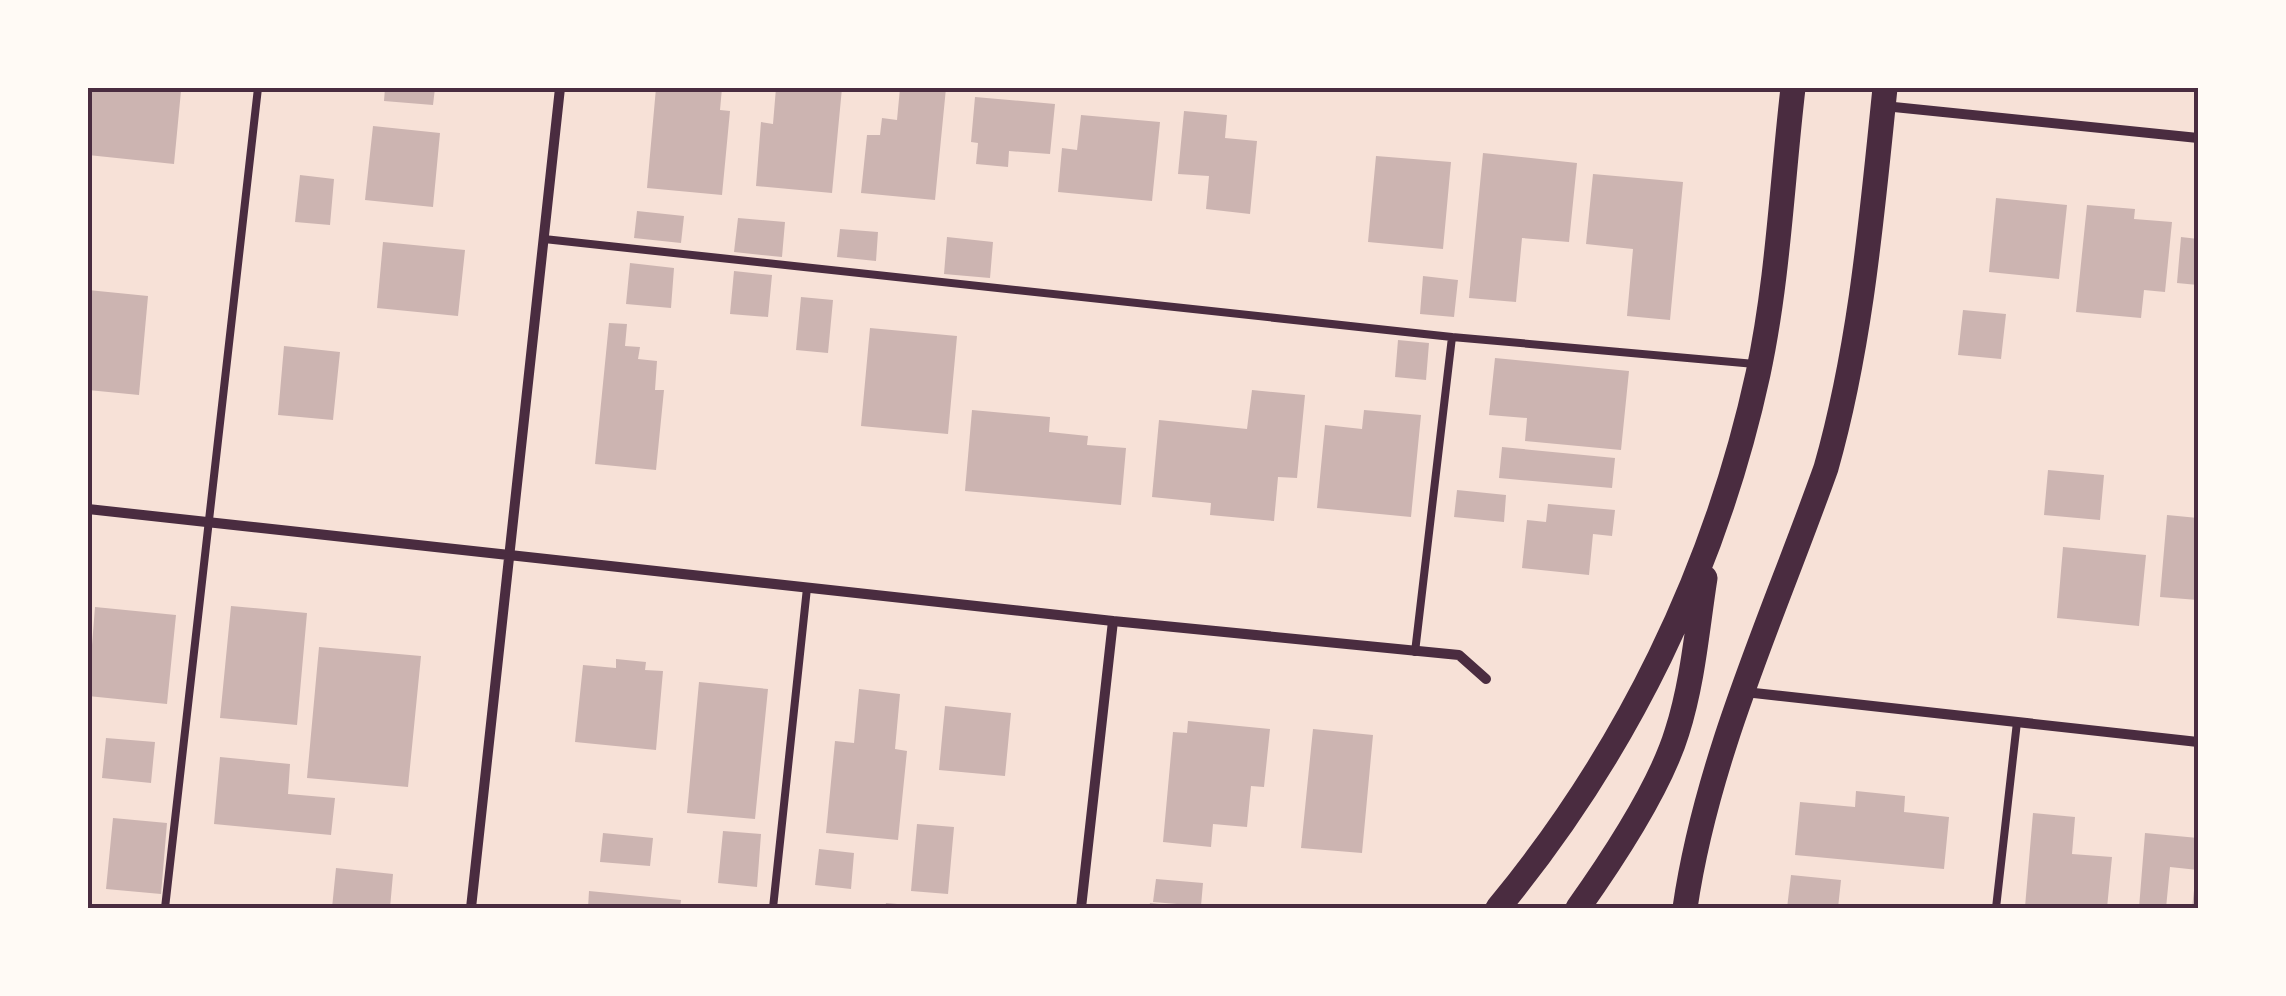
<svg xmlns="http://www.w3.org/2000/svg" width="2286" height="996" font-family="'IBM Plex Sans',sans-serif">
<rect width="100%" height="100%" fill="#f7e1d7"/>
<path fill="#ccb4b1" d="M 88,88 L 181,91 L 174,164 L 88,155 Z
M 385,88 L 435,88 L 433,105 L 384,101 Z
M 656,88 L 722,88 L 720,110 L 730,111 L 722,195 L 647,188 Z
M 776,88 L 842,88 L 832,193 L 756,186 L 761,122 L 773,124 Z
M 900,88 L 946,88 L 935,200 L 861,193 L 867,135 L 880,135 L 882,118 L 897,120 Z
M 975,97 L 1055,104 L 1050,154 L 1009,151 L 1008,167 L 976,164 L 978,143 L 971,142 Z
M 1184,111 L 1227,115 L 1225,138 L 1257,141 L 1250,214 L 1206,209 L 1209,176 L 1178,174 Z
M 1081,115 L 1160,122 L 1152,201 L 1058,192 L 1062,148 L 1077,150 Z
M 373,126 L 440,133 L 433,207 L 365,200 Z
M 1483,153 L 1577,163 L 1569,242 L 1522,238 L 1516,302 L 1469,298 Z
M 1376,156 L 1451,162 L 1443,249 L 1368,242 Z
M 1593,174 L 1683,182 L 1670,320 L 1627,316 L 1633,249 L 1586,244 Z
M 300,175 L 334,179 L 330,225 L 295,222 Z
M 1996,198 L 2067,205 L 2059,279 L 1989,272 Z
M 2087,205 L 2135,209 L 2134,219 L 2172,222 L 2165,292 L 2144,290 L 2141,318 L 2076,312 Z
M 637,211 L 684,216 L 681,243 L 634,238 Z
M 738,218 L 785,222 L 782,257 L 734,252 Z
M 840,229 L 878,232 L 876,261 L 837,257 Z
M 947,237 L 993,242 L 990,278 L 944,274 Z
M 2181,237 L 2198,239 L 2198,285 L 2177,283 Z
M 383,242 L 465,250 L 458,316 L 377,308 Z
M 630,263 L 674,268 L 671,308 L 626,304 Z
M 734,271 L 772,275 L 768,317 L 730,314 Z
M 1423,276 L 1458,280 L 1454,317 L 1420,314 Z
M 88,290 L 148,296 L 139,395 L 88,390 Z
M 801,297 L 833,300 L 828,353 L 796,350 Z
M 1963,310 L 2006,314 L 2001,359 L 1958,355 Z
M 609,323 L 627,324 L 625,346 L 640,347 L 638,359 L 657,361 L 655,390 L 664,390 L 656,470 L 595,464 Z
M 870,328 L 957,336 L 948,434 L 861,426 Z
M 1398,340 L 1429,343 L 1426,380 L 1395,377 Z
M 284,346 L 340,352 L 333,420 L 278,415 Z
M 1495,358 L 1629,371 L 1621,450 L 1525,441 L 1527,418 L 1489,415 Z
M 1252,390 L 1305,395 L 1297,478 L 1278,477 L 1274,521 L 1210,515 L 1211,503 L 1152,497 L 1159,420 L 1247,429 Z
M 972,410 L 1050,417 L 1049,432 L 1088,436 L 1087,445 L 1126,448 L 1121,505 L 965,491 Z
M 1364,410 L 1421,415 L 1411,517 L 1317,508 L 1325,425 L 1362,429 Z
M 1502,447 L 1615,458 L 1612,488 L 1499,478 Z
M 2048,470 L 2104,475 L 2100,520 L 2044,515 Z
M 1457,490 L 1506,495 L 1504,522 L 1454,517 Z
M 1548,504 L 1615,510 L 1612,536 L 1593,534 L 1589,575 L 1522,568 L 1527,520 L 1546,522 Z
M 2167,515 L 2198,518 L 2198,600 L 2160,597 Z
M 2063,547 L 2146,555 L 2139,626 L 2057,618 Z
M 231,606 L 307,613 L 297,725 L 220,718 Z
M 95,607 L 176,615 L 167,704 L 88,696 Z
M 319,647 L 421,656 L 408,787 L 307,778 Z
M 616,659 L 646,662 L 645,670 L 663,671 L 656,750 L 575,742 L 583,665 L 616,668 Z
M 699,682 L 768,689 L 755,819 L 687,813 Z
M 859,689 L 900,694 L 895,749 L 907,751 L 898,840 L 826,833 L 835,741 L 854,743 Z
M 945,706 L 1011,713 L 1005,776 L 939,770 Z
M 1188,721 L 1270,729 L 1264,787 L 1251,786 L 1247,827 L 1213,824 L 1211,847 L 1163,842 L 1173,732 L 1187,733 Z
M 1313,729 L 1373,735 L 1362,853 L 1301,848 Z
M 106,738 L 155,742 L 151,783 L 102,778 Z
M 220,757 L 290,764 L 288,794 L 335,798 L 331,835 L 214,824 Z
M 1856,791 L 1905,796 L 1904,812 L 1949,817 L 1944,869 L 1795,855 L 1800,802 L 1855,807 Z
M 2033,813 L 2075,817 L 2072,854 L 2112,857 L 2107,908 L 2025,907 Z
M 113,818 L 167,823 L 161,894 L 106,889 Z
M 917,824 L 954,827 L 948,894 L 911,891 Z
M 723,831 L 761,834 L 757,887 L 718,883 Z
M 603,833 L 653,838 L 650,866 L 600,862 Z
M 2145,833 L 2198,838 L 2198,870 L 2170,867 L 2166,908 L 2139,908 Z
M 819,849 L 854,853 L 851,889 L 815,885 Z
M 336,868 L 393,874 L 390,908 L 332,908 Z
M 2196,872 L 2198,873 L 2198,908 L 2192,908 Z
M 1791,875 L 1841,880 L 1838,908 L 1787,908 Z
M 1156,879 L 1203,883 L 1201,906 L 1153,902 Z
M 589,891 L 681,900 L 680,908 L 588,908 Z
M 886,903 L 920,906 L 920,908 L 885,908 Z
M 1150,903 L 1178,906 L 1178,908 L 1149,908 Z"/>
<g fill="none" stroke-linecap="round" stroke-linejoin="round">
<path stroke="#4a2c40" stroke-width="8" d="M 544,239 L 1452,337 L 1755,364
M 1415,652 L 1452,337
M 165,908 L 258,88
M 773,908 L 807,588
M 1996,908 L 2017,722"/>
<path stroke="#4a2c40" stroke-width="10" d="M 1884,106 L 2198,138
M 88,509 L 1113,621 L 1459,655 L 1486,679
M 1745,692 L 2198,742
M 471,908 L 560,88
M 1081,908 L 1113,621"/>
<path stroke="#4a2c40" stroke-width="25" d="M 1498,908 C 1626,753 1715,571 1758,374 C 1778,281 1782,182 1793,88
M 1578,908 C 1612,860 1660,788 1677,732 C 1693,682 1697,629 1705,578
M 1685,908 C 1707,756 1775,612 1826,468 C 1861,345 1872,214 1885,88"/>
</g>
<rect width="2286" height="996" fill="none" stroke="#fffaf5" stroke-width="180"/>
<rect x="90" y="90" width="2106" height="816" fill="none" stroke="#4a2c40" stroke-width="4"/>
</svg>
